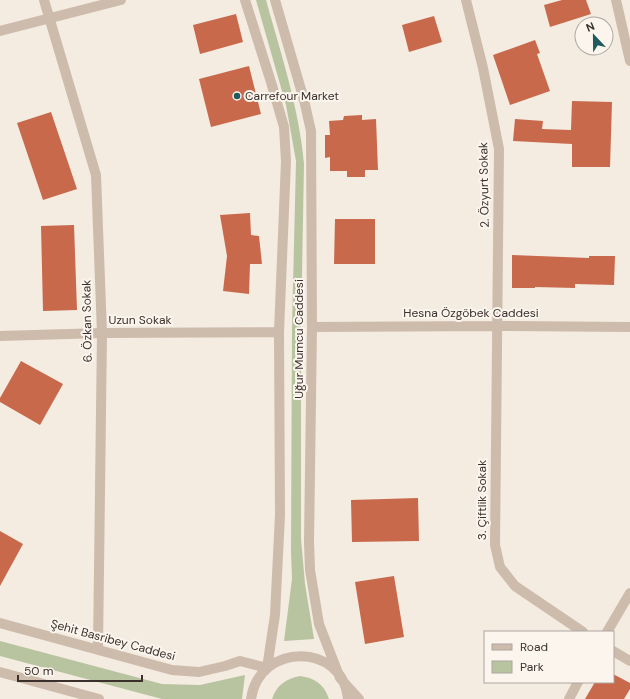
<svg xmlns="http://www.w3.org/2000/svg" width="630" height="699" font-family="'DM Sans',sans-serif">
<rect width="100%" height="100%" fill="#f4ebe1"/>
<path fill="#b8c4a0" d="M 256,0 L 266,0 C 281,54 299,108 304,164 L 301,329 L 301,539 L 305,584 L 314,639 L 284,641 L 292,579 L 291,552 L 292,327 L 296,161 L 286,105 Z
M 0,641 L 162,684 L 200,685 L 245,675 L 242,699 L 162,699 L 0,656 Z
M 300,676 C 315,678 324,684 329,699 L 272,699 C 277,685 285,679 300,676 Z"/>
<path fill="#c8694b" d="M 562,0 L 586,0 L 591,14 L 550,27 L 544,5 Z
M 236,14 L 243,42 L 200,54 L 193,25 Z
M 434,16 L 442,42 L 409,52 L 402,25 Z
M 535,40 L 540,53 L 537,54 L 550,91 L 510,105 L 493,55 Z
M 249,66 L 261,114 L 211,127 L 199,79 Z
M 572,101 L 612,102 L 610,167 L 572,167 L 572,144 L 513,141 L 515,119 L 543,121 L 542,129 L 571,130 Z
M 51,112 L 77,189 L 43,200 L 17,123 Z
M 362,115 L 362,120 L 376,119 L 378,170 L 365,170 L 365,177 L 347,177 L 347,171 L 330,171 L 330,157 L 325,158 L 325,135 L 330,135 L 329,121 L 343,120 L 344,116 Z
M 250,213 L 251,235 L 259,236 L 262,264 L 250,264 L 249,294 L 223,291 L 227,256 L 220,215 Z
M 335,219 L 375,219 L 375,264 L 334,264 Z
M 74,225 L 77,310 L 43,311 L 41,226 Z
M 512,255 L 589,258 L 589,256 L 615,256 L 614,285 L 575,284 L 575,288 L 535,287 L 535,288 L 512,288 Z
M 21,361 L 63,384 L 40,425 L 0,402 L 0,398 Z
M 418,498 L 419,541 L 352,542 L 351,500 Z
M 0,531 L 23,544 L 0,586 Z
M 394,576 L 404,637 L 365,644 L 355,582 Z
M 613,674 L 630,683 L 630,689 L 624,699 L 585,699 L 595,682 L 613,682 Z"/>
<g fill="none" stroke-linecap="round" stroke-linejoin="round">
<path stroke="#cdbbac" stroke-width="10" d="M 44,0 L 96,175 L 102,333 L 98,649
M 466,0 L 483,68 L 499,149 L 495,545 L 500,567 L 515,586 L 583,632
M 616,0 L 630,61
M 0,31 L 121,0
M 312,327 L 496,326 L 630,327
M 607,632 L 630,593
M 613,651 L 630,661
M 569,699 L 578,682"/>
<path stroke="#cdbbac" stroke-width="10" d="M 275,0 L 304,100 L 311,131 L 312,327 L 309,542 L 310,570 L 319,624 L 340,678 L 359,699
M 0,336 L 102,333 L 279,332
M 0,623 L 172,670 L 199,672 L 225,666 L 240,661 L 267,668 L 275,615 L 280,515 L 279,332 L 286,161 L 284,127 L 271,82 L 245,0
M 0,672 L 99,699
M 251,699 C 259,642 343,642 348,699"/>
</g>
<circle fill="#1f5a5e" stroke="#fbf5ee" stroke-width="1.5" cx="237" cy="96" r="4"/>
<g text-anchor="middle" dominant-baseline="central" stroke-width="4" stroke-linejoin="round" paint-order="stroke">
<g font-size="12" fill="#3b302b" stroke="#fbf5ee" text-anchor="start">
<text x="245" y="96">Carrefour Market</text>
</g>
<g font-size="12" fill="#3b302b" stroke="#fbf5ee">
<text transform="translate(484 185) rotate(-91)">2. Özyurt Sokak</text>
<text x="471" y="313">Hesna Özgöbek Caddesi</text>
<text x="140" y="320">Uzun Sokak</text>
<text transform="translate(87 321) rotate(-91)">6. Özkan Sokak</text>
<text transform="translate(299 339) rotate(-90)">Uğur Mumcu Caddesi</text>
<text transform="translate(482 500) rotate(-90)">3. Çiftlik Sokak</text>
<text transform="translate(113 640) rotate(15)">Şehit Basribey Caddesi</text>
</g>
</g>
<rect x="484" y="631" width="130" height="52" fill="#fbf5ee" stroke="#aea6a0"/>
<rect x="492" y="644" width="20" height="6" fill="#cdbbac" stroke="#aea6a0"/>
<text x="520" y="651" font-size="12" fill="#3b302b">Road</text>
<rect x="492" y="661" width="20" height="12" fill="#b8c4a0" stroke="#aea6a0"/>
<text x="520" y="671" font-size="12" fill="#3b302b">Park</text>
<g transform="translate(594 36) rotate(338)"><circle r="19" fill="#fbf5ee" stroke="#aea6a0"/>
<path d="M0-3L7 15L0 10L-7 15Z" fill="#1f5a5e"/>
<text y="-6" font-size="11" font-weight="bold" text-anchor="middle" fill="#3b302b">N</text>
</g>
<path d="M18 675v6h124v-6" fill="none" stroke="#3b302b" stroke-width="2"/>
<text x="24" y="675" font-size="12" fill="#3b302b" stroke="#fbf5ee" stroke-width="3" paint-order="stroke">50 m</text>
</svg>
